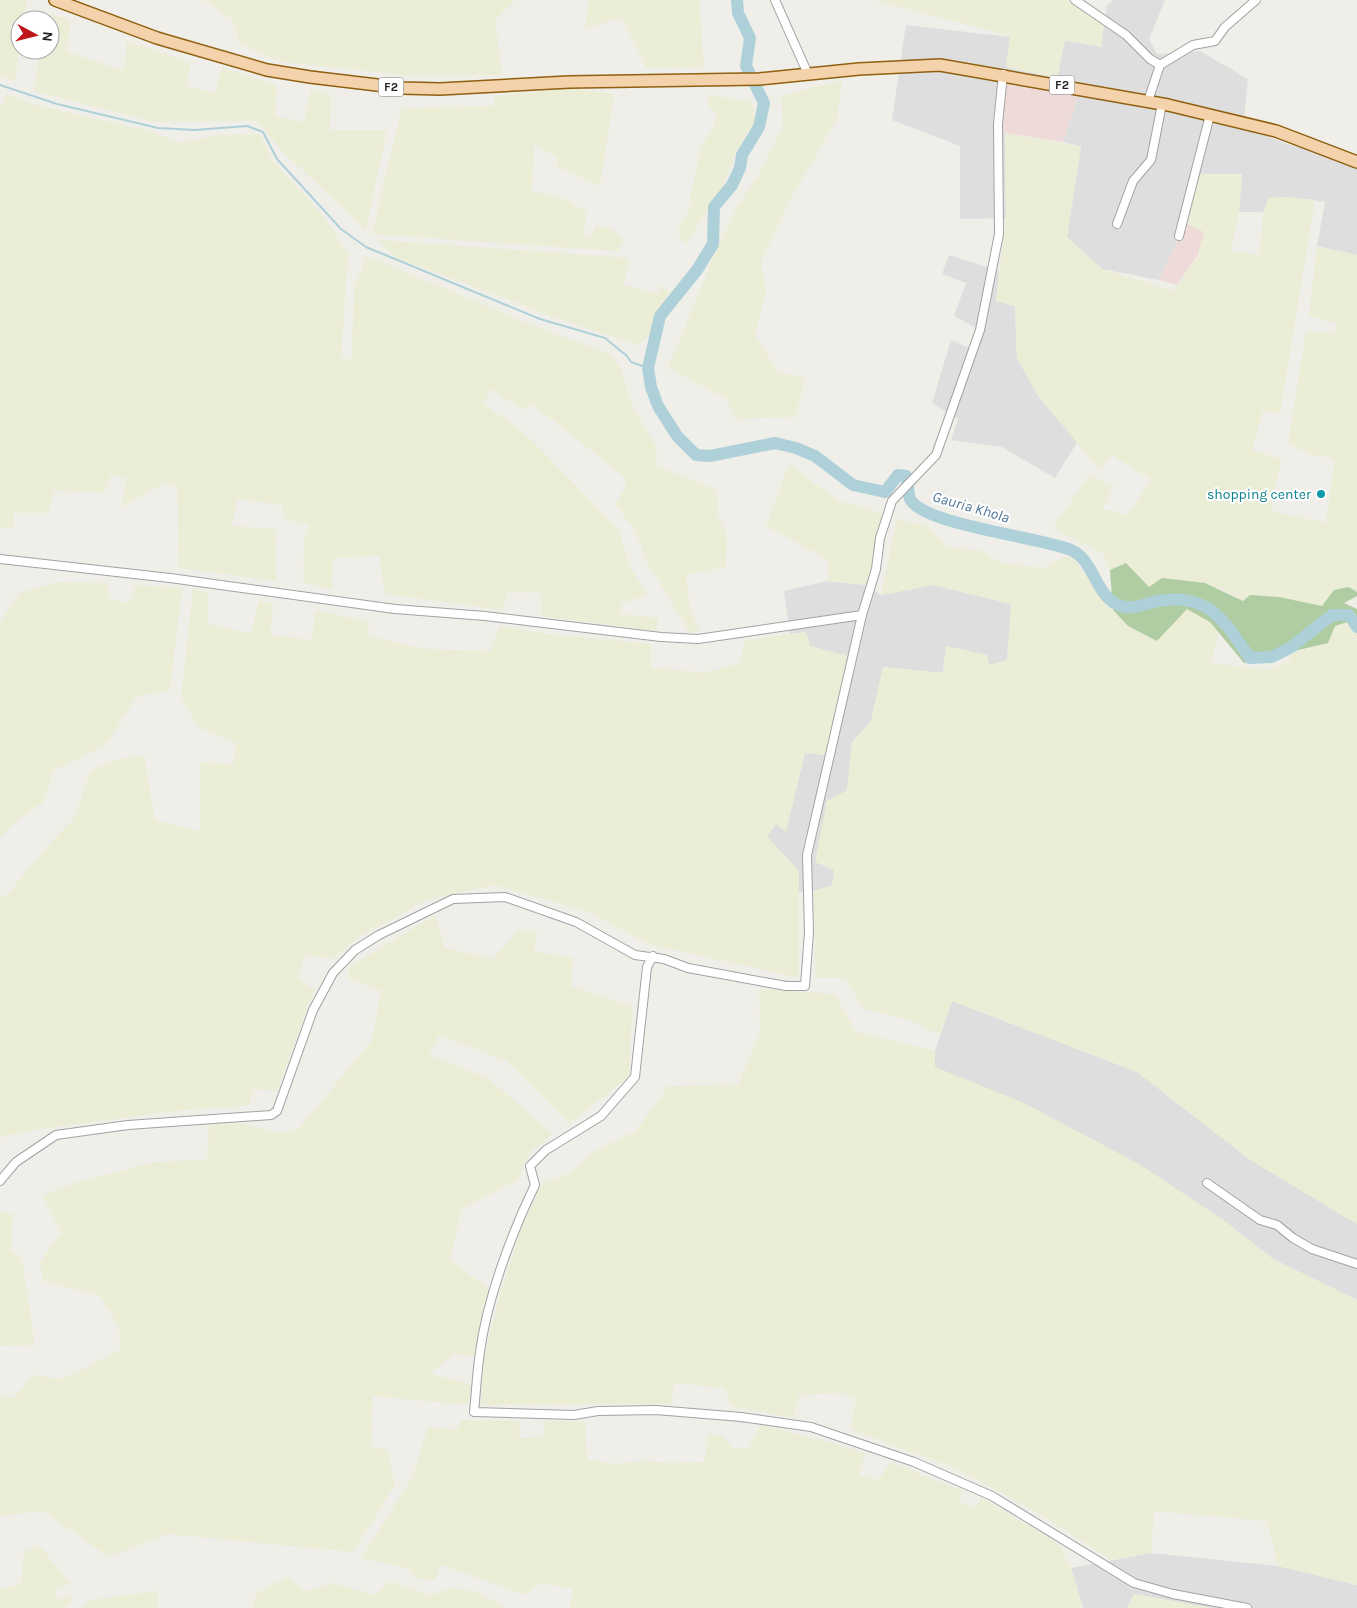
<svg xmlns="http://www.w3.org/2000/svg" width="1357" height="1608" font-family="Karla,sans-serif">
<rect width="100%" height="100%" fill="#f0eee9"/>
<path fill="#dfdede" d="M 1114,0 L 1165,0 L 1149,39 L 1157,54 L 1200,51 L 1248,79 L 1243,127 L 1287,144 L 1357,163 L 1357,255 L 1317,246 L 1325,202 L 1286,197 L 1269,198 L 1263,212 L 1239,212 L 1242,174 L 1199,174 L 1186,223 L 1159,280 L 1102,269 L 1067,237 L 1081,146 L 1063,142 L 1079,94 L 999,127 L 1005,133 L 1006,218 L 960,219 L 960,146 L 892,120 L 906,25 L 1010,37 L 1057,78 L 1065,40 L 1101,47 L 1107,5 Z
M 949,255 L 999,271 L 996,301 L 1015,306 L 1017,358 L 1038,396 L 1078,441 L 1055,478 L 1002,447 L 951,440 L 958,419 L 932,403 L 951,340 L 971,349 L 976,328 L 954,316 L 966,283 L 942,274 Z
M 827,581 L 867,585 L 881,595 L 933,585 L 1012,604 L 1007,661 L 989,665 L 946,646 L 943,673 L 883,667 L 871,721 L 852,742 L 847,790 L 832,885 L 814,891 L 799,892 L 799,871 L 767,837 L 776,824 L 786,831 L 805,753 L 826,755 L 847,656 L 810,646 L 806,632 L 790,634 L 784,591 Z
M 952,1001 L 1137,1072 L 1249,1159 L 1357,1224 L 1357,1300 L 1273,1259 L 1222,1219 L 934,1067 L 935,1051 Z
M 1151,1553 L 1278,1566 L 1357,1585 L 1357,1608 L 1211,1608 L 1134,1594 L 1127,1608 L 1083,1608 L 1071,1568 Z"/>
<path fill="#efdada" d="M 1004,80 L 1079,94 L 1063,142 L 1005,133 L 999,127 Z
M 1186,223 L 1204,232 L 1198,255 L 1177,285 L 1159,280 Z"/>
<path fill="#ecedd6" d="M 0,0 L 27,0 L 24,20 L 20,20 L 20,48 L 15,81 L 0,76 Z
M 203,0 L 516,0 L 495,20 L 502,75 L 403,75 L 282,62 L 240,44 L 233,20 Z
M 588,0 L 699,0 L 704,67 L 646,68 L 622,17 L 586,29 Z
M 874,0 L 1067,0 L 1104,26 L 1101,47 L 1065,40 L 1057,78 L 1006,67 L 1010,36 Z
M 46,13 L 71,20 L 66,51 L 124,71 L 127,41 L 191,63 L 186,86 L 215,93 L 222,67 L 277,86 L 275,116 L 304,122 L 311,89 L 331,95 L 330,130 L 387,130 L 366,230 L 282,151 L 257,121 L 154,122 L 34,91 L 40,50 L 50,50 L 50,20 L 45,20 Z
M 842,80 L 837,119 L 791,198 L 761,262 L 766,292 L 755,334 L 778,372 L 805,378 L 796,417 L 735,419 L 727,399 L 668,368 L 711,263 L 736,209 L 760,173 L 783,127 L 781,96 Z
M 566,88 L 614,94 L 600,186 L 558,167 L 556,156 L 534,145 L 532,191 L 568,200 L 587,212 L 583,235 L 591,238 L 595,226 L 612,229 L 624,241 L 618,251 L 372,234 L 402,108 L 493,106 L 495,96 Z
M 6,94 L 32,104 L 150,131 L 180,143 L 218,135 L 260,134 L 273,161 L 326,219 L 348,254 L 341,357 L 352,360 L 354,287 L 367,256 L 537,327 L 610,354 L 622,370 L 630,401 L 657,448 L 656,466 L 717,490 L 717,513 L 727,534 L 726,567 L 686,575 L 690,611 L 700,630 L 690,633 L 649,565 L 634,529 L 615,504 L 625,488 L 625,477 L 532,404 L 521,409 L 492,389 L 483,403 L 530,438 L 619,530 L 630,567 L 648,595 L 622,603 L 620,614 L 659,618 L 656,631 L 541,616 L 541,593 L 508,592 L 503,610 L 385,594 L 379,556 L 333,558 L 332,590 L 303,582 L 304,540 L 310,525 L 284,519 L 282,505 L 238,499 L 232,526 L 275,529 L 276,581 L 179,568 L 177,487 L 166,482 L 122,507 L 126,478 L 111,475 L 104,493 L 55,490 L 48,513 L 14,513 L 13,527 L 0,528 L 0,106 L 2,106 Z
M 710,95 L 752,102 L 757,122 L 747,133 L 734,158 L 721,190 L 686,244 L 677,232 L 692,204 L 690,197 L 701,147 L 713,127 L 717,115 L 707,103 Z
M 1005,133 L 1081,146 L 1067,237 L 1102,269 L 1173,291 L 1198,255 L 1204,232 L 1186,223 L 1199,174 L 1242,174 L 1239,212 L 1231,251 L 1260,255 L 1263,212 L 1269,198 L 1286,197 L 1315,200 L 1280,413 L 1263,411 L 1252,450 L 1281,459 L 1271,511 L 1326,523 L 1335,458 L 1311,455 L 1288,443 L 1306,331 L 1334,333 L 1336,323 L 1309,316 L 1317,246 L 1357,255 L 1357,592 L 1349,587 L 1322,606 L 1243,601 L 1221,588 L 1149,588 L 1126,563 L 1110,570 L 1103,553 L 1053,528 L 1089,476 L 1113,486 L 1103,509 L 1128,515 L 1151,480 L 1112,455 L 1099,469 L 1038,396 L 1017,358 L 1015,306 L 996,301 L 1006,218 Z
M 378,240 L 629,258 L 624,285 L 657,294 L 661,285 L 670,292 L 656,312 L 651,335 L 638,345 L 549,316 L 505,298 L 396,258 Z
M 789,464 L 837,500 L 882,514 L 867,585 L 827,581 L 829,560 L 766,526 Z
M 897,519 L 928,526 L 947,547 L 983,551 L 1001,563 L 1044,568 L 1064,557 L 1073,557 L 1105,603 L 1128,626 L 1187,609 L 1210,622 L 1219,632 L 1211,663 L 1268,670 L 1289,661 L 1291,653 L 1328,643 L 1335,626 L 1349,622 L 1357,633 L 1357,1224 L 1249,1159 L 1137,1072 L 952,1001 L 940,1035 L 910,1020 L 863,1009 L 846,978 L 815,978 L 814,891 L 832,885 L 834,870 L 815,862 L 827,801 L 847,790 L 852,742 L 871,721 L 883,667 L 943,673 L 946,646 L 987,655 L 989,665 L 1007,660 L 1011,604 L 933,585 L 881,595 Z
M 57,582 L 108,583 L 109,599 L 129,603 L 136,585 L 182,588 L 170,690 L 136,697 L 106,745 L 54,770 L 43,802 L 16,821 L 0,838 L 0,623 L 19,593 Z
M 193,589 L 208,593 L 208,624 L 251,634 L 259,601 L 273,603 L 270,635 L 311,640 L 316,610 L 369,622 L 368,636 L 425,649 L 491,651 L 499,626 L 547,634 L 651,644 L 651,667 L 705,673 L 740,663 L 745,640 L 806,632 L 810,646 L 847,656 L 826,755 L 805,753 L 786,832 L 776,824 L 767,837 L 799,871 L 799,978 L 648,944 L 589,912 L 494,885 L 426,900 L 356,939 L 332,959 L 306,955 L 297,977 L 314,990 L 277,1091 L 253,1089 L 249,1106 L 185,1110 L 39,1129 L 0,1137 L 0,897 L 8,894 L 48,845 L 75,817 L 90,771 L 111,761 L 144,755 L 155,820 L 200,831 L 200,762 L 234,764 L 236,743 L 199,727 L 181,698 Z
M 436,915 L 445,948 L 493,959 L 518,931 L 537,931 L 534,951 L 573,958 L 571,986 L 632,1006 L 629,1077 L 569,1123 L 507,1061 L 439,1035 L 429,1055 L 488,1078 L 553,1134 L 529,1153 L 519,1179 L 461,1210 L 450,1260 L 489,1289 L 474,1356 L 455,1354 L 429,1373 L 472,1385 L 467,1405 L 373,1396 L 371,1447 L 387,1450 L 395,1485 L 353,1552 L 167,1534 L 109,1557 L 43,1511 L 0,1516 L 0,1397 L 14,1398 L 34,1375 L 60,1379 L 82,1370 L 120,1350 L 119,1326 L 99,1295 L 43,1281 L 40,1262 L 61,1233 L 43,1196 L 75,1183 L 154,1162 L 207,1160 L 209,1125 L 241,1123 L 274,1133 L 298,1130 L 372,1040 L 381,991 L 349,978 L 349,967 Z
M 759,989 L 835,994 L 856,1032 L 935,1051 L 935,1067 L 1024,1103 L 1139,1164 L 1222,1219 L 1273,1259 L 1357,1300 L 1357,1585 L 1278,1566 L 1267,1521 L 1154,1511 L 1151,1553 L 1111,1560 L 1038,1513 L 959,1470 L 850,1429 L 856,1399 L 841,1393 L 799,1395 L 793,1418 L 730,1406 L 725,1388 L 674,1383 L 671,1404 L 481,1405 L 484,1359 L 500,1294 L 522,1227 L 542,1183 L 570,1173 L 594,1151 L 637,1130 L 668,1086 L 738,1085 L 760,1032 Z
M 0,1212 L 13,1214 L 11,1252 L 22,1258 L 35,1345 L 0,1346 Z
M 462,1420 L 520,1421 L 519,1438 L 544,1437 L 544,1421 L 585,1422 L 587,1459 L 613,1464 L 645,1461 L 672,1463 L 704,1462 L 709,1434 L 724,1437 L 732,1448 L 748,1449 L 760,1425 L 822,1440 L 865,1453 L 859,1475 L 878,1480 L 891,1462 L 962,1491 L 959,1502 L 975,1509 L 981,1498 L 1058,1543 L 1071,1568 L 1083,1608 L 570,1608 L 573,1589 L 540,1583 L 526,1595 L 441,1565 L 435,1580 L 414,1578 L 410,1569 L 361,1558 L 412,1478 L 428,1427 L 456,1430 Z
M 40,1546 L 70,1583 L 55,1590 L 58,1600 L 70,1596 L 73,1602 L 65,1608 L 0,1608 L 0,1589 L 21,1584 L 24,1551 Z
M 287,1577 L 307,1591 L 332,1583 L 374,1595 L 391,1581 L 429,1596 L 449,1588 L 477,1592 L 505,1608 L 252,1608 L 257,1593 Z
M 157,1591 L 157,1608 L 81,1608 L 92,1600 Z
M 1134,1594 L 1211,1608 L 1127,1608 Z"/>
<path fill="#afcca2" d="M 1126,563 L 1149,587 L 1162,578 L 1205,583 L 1243,601 L 1250,595 L 1279,597 L 1322,606 L 1334,590 L 1349,587 L 1357,592 L 1357,596 L 1344,603 L 1357,609 L 1357,619 L 1335,626 L 1328,643 L 1244,663 L 1210,622 L 1187,609 L 1157,641 L 1128,626 L 1113,610 L 1110,570 Z"/>
<g fill="none" stroke-linecap="round" stroke-linejoin="round">
<path stroke="#aed1d9" stroke-width="2" d="M 0,85 L 57,104 L 158,128 L 195,130 L 247,126 L 263,132 L 277,159 L 341,229 L 366,247 L 540,319 L 605,338 L 627,356 L 631,362 L 648,368"/>
<path stroke="#aed1d9" stroke-width="12" d="M 737,0 L 738,13 L 750,38 L 746,66 L 764,103 L 759,127 L 742,155 L 740,168 L 732,185 L 714,207 L 713,244 L 697,270 L 660,316 L 648,368 L 651,387 L 658,406 L 677,436 L 696,455 L 710,456 L 775,443 L 796,448 L 815,456 L 853,485 L 885,492 L 898,475 L 906,476 C 908,483 908,493 910,499 C 923,525 1040,537 1071,550 C 1094,559 1096,599 1121,606 C 1134,610 1146,603 1158,601 C 1209,592 1224,621 1250,658 L 1272,657 L 1290,648 L 1332,615 L 1349,615 L 1357,627"/>
<g stroke="#a2a2a2" stroke-width="10">
<path id="minor" d="M 775,0 L 808,74
M 1075,0 L 1126,35 L 1150,59 L 1160,65
M 1148,101 L 1160,65 L 1193,45 L 1215,41 L 1225,27 L 1256,0
M 1117,224 L 1133,181 L 1151,160 L 1162,104
M 1179,236 L 1210,115
M 0,559 L 170,578 L 395,609 L 485,616 L 661,637 L 698,639 L 862,615
M 653,956 L 647,967 L 635,1077 L 601,1116 L 546,1150 L 530,1166 L 535,1185 C 512,1232 487,1299 480,1352 C 477,1372 476,1392 474,1412 L 574,1415 L 598,1411 L 656,1410 L 741,1417 L 811,1427 L 914,1462 L 992,1496 L 1134,1583 L 1173,1594 L 1247,1608
M 0,1181 L 16,1162 L 56,1135 L 128,1125 L 271,1115 L 277,1111 L 313,1010 L 333,973 L 355,950 L 379,935 L 453,899 L 505,897 L 576,922 L 635,955 L 664,959 L 688,968 L 786,986 L 805,986 L 809,932 L 807,855 L 862,615 L 876,569 L 880,538 L 892,501 L 936,455 L 980,330 L 999,234 L 998,124 L 1003,74
M 1207,1183 L 1260,1220 L 1277,1225 L 1293,1238 L 1312,1249 L 1357,1264"/>
</g>
<g stroke="#8f600f" stroke-width="14">
<path id="primary" d="M 55,0 L 157,38 L 267,70 L 310,77 L 402,88 L 440,89 L 569,82 L 759,79 L 859,69 L 940,65 L 1168,105 L 1276,131 L 1357,162"/>
</g>
<use href="#minor" stroke="#fff" stroke-width="8"/>
<use href="#primary" stroke="#f4d2ab" stroke-width="11"/>
</g>
<circle fill="#0f9aa8" stroke="#fff" stroke-width="2" cx="1321" cy="494" r="5"/>
<g text-anchor="middle" dominant-baseline="central" stroke-width="4" stroke-linejoin="round" paint-order="stroke">
<g fill="#fff" stroke="#646464" stroke-width="1">
<rect x="1049.5" y="75.5" width="25" height="19" rx="4"/>
<rect x="378.5" y="77.5" width="25" height="19" rx="4"/>
</g>
<g font-size="12" font-weight="bold" fill="#212121">
<text x="1062" y="85">F2</text>
<text x="391" y="87">F2</text>
</g>
<g font-size="14" fill="#0d838f" stroke="#fff" text-anchor="end">
<text x="1311" y="494">shopping center</text>
</g>
<g font-size="15" font-style="italic" fill="#4f779a" stroke="#fff">
<text transform="translate(971 507) rotate(16)">Gauria Khola</text>
</g>
</g>
<g transform="translate(35 35) rotate(97)"><circle r="24" fill="#ffffff" stroke="#a6a6a6"/>
<path d="M0-4L9 19L0 12L-9 19Z" fill="#bf141a"/>
<text y="-8" font-size="14" font-weight="bold" text-anchor="middle" fill="#212121">N</text>
</g>
</svg>
